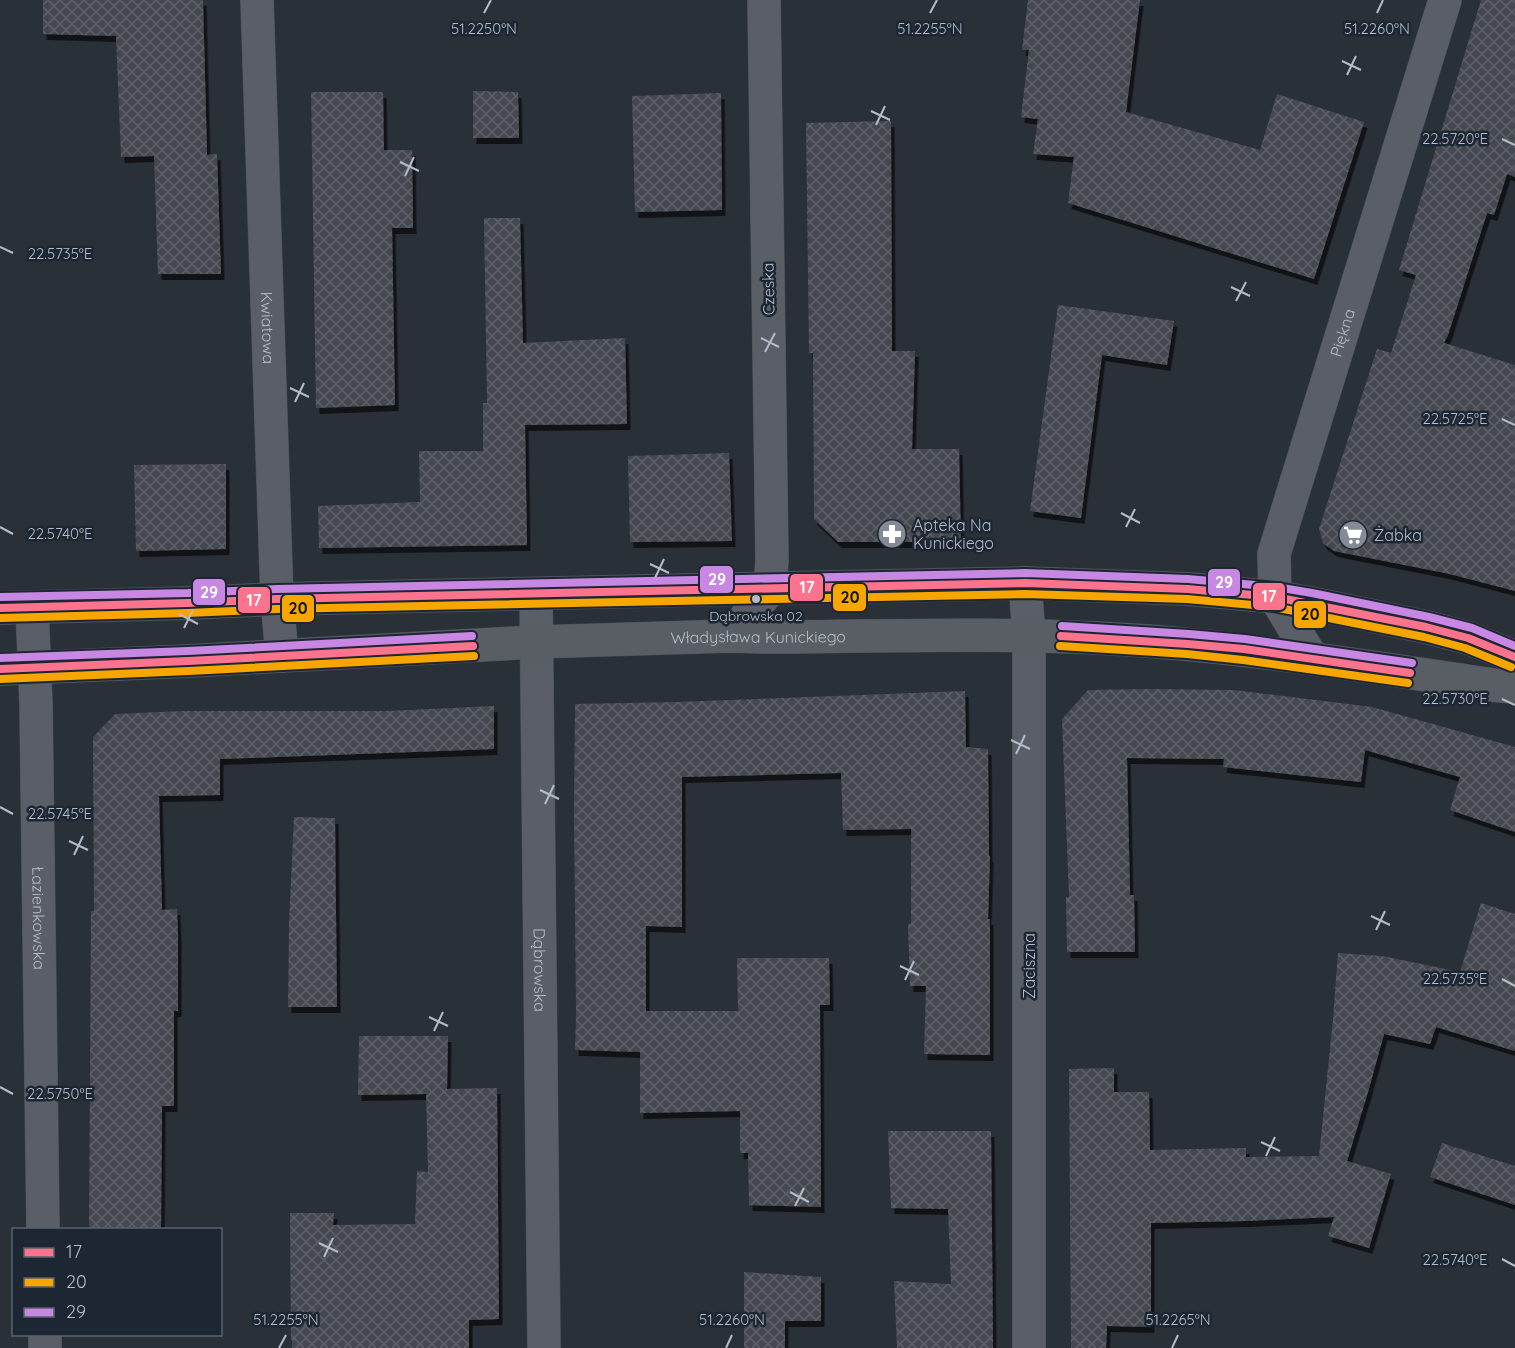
<svg xmlns="http://www.w3.org/2000/svg" width="1515" height="1348" font-family="Quicksand,sans-serif">
<defs>
<pattern id="building-cross-hatch" width="8" height="8" patternUnits="userSpaceOnUse" patternTransform="scale(1.5)"><rect width="8" height="8" fill="#444950"/><path d="M0 0l8 8M0 8l8-8" fill="none" stroke="#5d6168"/></pattern>
<filter id="shadow"><feDropShadow dx="3.5" dy="6" stdDeviation="0" flood-color="#0009"/></filter>
</defs>
<rect width="100%" height="100%" fill="#2a3038"/>
<path fill="url(#building-cross-hatch)" filter="url(#shadow)" d="M 43,0 L 203,0 L 207,155 L 217,154 L 221,274 L 158,274 L 154,156 L 121,157 L 116,36 L 43,34 Z
M 1028,0 L 1140,0 L 1126,112 L 1260,150 L 1277,94 L 1364,122 L 1314,279 L 1068,203 L 1074,157 L 1033,154 L 1038,119 L 1021,117 L 1029,50 L 1022,50 Z
M 1481,0 L 1515,0 L 1515,177 L 1507,174 L 1494,215 L 1487,213 L 1448,335 L 1444,343 L 1515,365 L 1515,591 L 1450,574 L 1334,551 L 1323,543 L 1319,529 L 1377,349 L 1391,353 L 1416,275 L 1399,270 Z
M 473,91 L 518,92 L 519,138 L 473,138 Z
M 311,92 L 383,92 L 384,150 L 412,150 L 413,228 L 392,228 L 395,405 L 316,408 Z
M 721,93 L 722,210 L 635,212 L 632,96 Z
M 891,121 L 892,351 L 915,351 L 912,449 L 959,449 L 961,542 L 838,542 L 814,519 L 813,353 L 809,353 L 806,123 Z
M 484,218 L 520,218 L 523,343 L 625,338 L 627,424 L 525,425 L 527,545 L 319,548 L 318,506 L 420,502 L 419,451 L 483,451 L 483,403 L 487,403 Z
M 1058,305 L 1174,321 L 1167,365 L 1102,355 L 1081,518 L 1030,511 Z
M 729,453 L 732,541 L 630,542 L 628,456 Z
M 226,464 L 226,549 L 136,551 L 134,465 Z
M 1149,689 L 1234,690 L 1372,707 L 1515,747 L 1515,832 L 1450,810 L 1460,777 L 1365,750 L 1361,782 L 1223,767 L 1224,759 L 1127,758 L 1130,895 L 1134,895 L 1135,952 L 1067,952 L 1066,897 L 1069,897 L 1062,719 L 1088,690 Z
M 965,691 L 966,747 L 988,749 L 989,856 L 990,856 L 988,919 L 990,919 L 990,1055 L 924,1054 L 926,986 L 910,986 L 908,924 L 911,924 L 911,829 L 843,830 L 841,773 L 682,777 L 682,927 L 646,926 L 646,1011 L 738,1011 L 737,958 L 829,958 L 830,1005 L 820,1005 L 821,1207 L 749,1205 L 748,1153 L 740,1153 L 740,1111 L 640,1113 L 640,1052 L 575,1050 L 576,1013 L 574,813 L 575,704 L 677,702 Z
M 494,706 L 494,749 L 220,759 L 220,795 L 159,796 L 162,910 L 177,909 L 178,937 L 178,1011 L 174,1011 L 174,1106 L 162,1106 L 161,1230 L 89,1230 L 91,911 L 94,911 L 93,737 L 115,714 L 183,711 L 389,711 Z
M 294,817 L 335,818 L 337,1007 L 288,1007 L 289,924 Z
M 1481,903 L 1515,914 L 1515,1051 L 1436,1027 L 1430,1044 L 1384,1034 L 1368,1092 L 1347,1161 L 1391,1174 L 1369,1248 L 1328,1236 L 1334,1217 L 1245,1221 L 1151,1223 L 1151,1327 L 1107,1326 L 1106,1348 L 1071,1348 L 1069,1069 L 1114,1068 L 1114,1092 L 1149,1092 L 1150,1150 L 1246,1148 L 1246,1157 L 1319,1156 L 1333,1019 L 1338,953 L 1382,956 L 1460,972 Z
M 359,1036 L 448,1036 L 447,1089 L 497,1088 L 499,1319 L 469,1320 L 469,1348 L 292,1348 L 292,1340 L 291,1340 L 290,1213 L 334,1213 L 333,1225 L 415,1224 L 417,1171 L 428,1172 L 426,1094 L 358,1095 Z
M 888,1131 L 991,1131 L 993,1348 L 897,1348 L 894,1281 L 951,1284 L 948,1209 L 891,1208 Z
M 1442,1143 L 1515,1166 L 1515,1205 L 1430,1177 Z
M 744,1272 L 821,1277 L 821,1321 L 785,1321 L 785,1348 L 744,1348 Z"/>
<g fill="none" stroke-linecap="round" stroke-linejoin="round">
<g stroke="#484c53" stroke-width="34">
<g id="minor">
<path id="s1" d="M 257,0 L 277,599 L 282,656"/>
<path d="M 1025,583 L 1029,635 L 1029,1348"/>
<path id="s2" d="M 536,594 L 544,1348"/>
<path id="s3" d="M 32,608 L 36,704 L 43,1230"/>
<path d="M 730,636 L 770,589 L 772,560 L 764,0"/>
<path id="s4" d="M 1312,658 L 1275,597 L 1274,554 L 1445,0"/>
<path d="M 45,1334 L 45,1348"/>
</g>
</g>
<g stroke="#484c53" stroke-width="34">
<g id="secondary">
<path d="M 0,608 L 188,603 L 277,599 L 1025,583 L 1188,589 L 1275,597 L 1310,603 L 1426,627 L 1468,638 L 1515,657"/>
<path id="s5" d="M 0,669 L 188,661 L 535,642 L 730,636 L 768,637 C 889,636 1010,632 1131,640 C 1255,648 1377,668 1500,686 L 1515,687"/>
</g>
</g>
<use href="#minor" stroke="#5a5e66" stroke-width="33"/>
<use href="#secondary" stroke="#595d64" stroke-width="33"/>
<g stroke="#1d2633" stroke-width="12">
<path id="bus-1" d="M 0,608 L 188,603 L 277,599 L 1025,583 L 1188,589 L 1275,597 L 1426,627 L 1468,638 L 1515,657
M 1061,636 L 1188,644 L 1244,649 L 1410,673
M 0,669 L 188,661 L 473,646"/>
</g>
<g stroke="#1d2633" stroke-width="12">
<path id="bus-2" d="M 0,618 L 188,613 L 277,609 L 1025,594 L 1187,599 L 1274,607 L 1424,637 L 1465,648 L 1511,667
M 1060,646 L 1187,654 L 1243,660 L 1408,683
M 0,679 L 189,671 L 474,656"/>
</g>
<g stroke="#1d2633" stroke-width="12">
<path id="bus-3" d="M 0,597 L 188,593 L 277,589 L 1025,573 L 1188,579 L 1276,587 L 1312,593 L 1429,617 L 1472,628 L 1515,646
M 1062,626 L 1189,634 L 1245,639 L 1412,663
M 0,658 L 188,651 L 472,636"/>
</g>
<use href="#bus-1" stroke="#fc738d" stroke-width="8"/>
<use href="#bus-2" stroke="#f7a600" stroke-width="8"/>
<use href="#bus-3" stroke="#c787e3" stroke-width="8"/>
</g>
<path fill="none" stroke="#b4bcc9" stroke-width="2" d="M 484,13 L 491,0M 930,13 L 937,0M 1377,13 L 1383,0M 1342,61 L 1361,70M 1347,75 L 1356,56M 871,111 L 890,120M 876,125 L 885,106M 1502,139 L 1515,145M 400,162 L 419,171M 405,176 L 414,157M 0,247 L 13,253M 1231,287 L 1250,296M 1236,301 L 1246,282M 761,338 L 779,347M 765,352 L 775,333M 290,388 L 309,397M 295,402 L 304,383M 1502,419 L 1515,425M 1121,513 L 1140,523M 0,527 L 13,534M 1126,527 L 1135,509M 650,564 L 669,573M 655,578 L 664,559M 179,614 L 198,624M 184,628 L 193,610M 1502,699 L 1515,705M 1011,740 L 1030,749M 1016,754 L 1025,735M 540,790 L 559,799M 545,804 L 554,785M 0,807 L 13,814M 69,841 L 88,850M 74,855 L 83,836M 1371,916 L 1390,925M 1376,930 L 1385,911M 900,966 L 919,975M 1502,979 L 1515,986M 905,980 L 914,961M 429,1017 L 448,1026M 434,1031 L 443,1012M 0,1087 L 13,1094M 1261,1142 L 1280,1151M 1266,1156 L 1275,1137M 790,1192 L 809,1202M 795,1206 L 804,1188M 319,1243 L 338,1252M 324,1257 L 333,1238M 1502,1259 L 1515,1266M 279,1348 L 286,1335M 726,1348 L 732,1335M 1172,1348 L 1178,1335"/>
<defs>
<g id="pharmacy-disc" transform="scale(1.5)"><circle r="9.5" fill="#848b96" stroke="#1d2633"/><path d="M-2-6h4v4h4v4h-4v4h-4v-4h-4v-4h4Z" fill="#fff"/></g>
<g id="supermarket-disc" transform="scale(1.5)"><circle r="9.5" fill="#848b96" stroke="#1d2633"/><path d="M-6-5.5h2.5l.6 2H6L4.5 2H-2.5L-4.4-4H-6ZM-1.5 3.2a1.3 1.3 0 1 0 .1 0ZM3 3.2a1.3 1.3 0 1 0 .1 0Z" fill="#fff"/></g>
</defs>
<g fill-rule="evenodd">
<use href="#pharmacy-disc" x="892" y="534"/>
<use href="#supermarket-disc" x="1353" y="535"/>
</g>
<circle fill="#b4bcc9" stroke="#1d2633" stroke-width="2" cx="756" cy="599" r="5"/>
<g text-anchor="middle" dominant-baseline="central" stroke-width="5" stroke-linejoin="round" paint-order="stroke">
<g font-size="14" fill="#b4bcc9" stroke="#1d2633">
<text x="756" y="616">Dąbrowska 02</text>
</g>
<g font-size="16" fill="#b4bcc9" stroke="#1d2633">
<text transform="translate(768 289) rotate(-91)">Czeska</text>
<text stroke="none"><textPath href="#s1" startOffset="328">Kwiatowa</textPath></text>
<text stroke="none"><textPath href="#s4" startOffset="346">Piękna</textPath></text>
<text stroke="none"><textPath href="#s5" startOffset="759">Władysława Kunickiego</textPath></text>
<text stroke="none"><textPath href="#s3" startOffset="310">Łazienkowska</textPath></text>
<text transform="translate(1029 966) rotate(-90)">Zaciszna</text>
<text stroke="none"><textPath href="#s2" startOffset="376">Dąbrowska</textPath></text>
</g>
<g font-size="16" fill="#b4bcc9" stroke="#1d2633" text-anchor="start">
<text x="913" y="525">Apteka Na<tspan x="913" dy="18">Kunickiego</tspan></text>
<text x="1374" y="535">Żabka</text>
</g>
</g>
<g font-size="15" text-anchor="middle" fill="#b4bcc9" stroke="#1d2633" stroke-width="5" stroke-linejoin="round" paint-order="stroke">
<text x="484" y="34">51.2250°N</text>
<text x="930" y="34">51.2255°N</text>
<text x="1377" y="34">51.2260°N</text>
<text x="1455" y="144">22.5720°E</text>
<text x="60" y="259">22.5735°E</text>
<text x="1455" y="424">22.5725°E</text>
<text x="60" y="539">22.5740°E</text>
<text x="1455" y="704">22.5730°E</text>
<text x="60" y="819">22.5745°E</text>
<text x="1455" y="984">22.5735°E</text>
<text x="60" y="1099">22.5750°E</text>
<text x="1455" y="1265">22.5740°E</text>
<text x="286" y="1325">51.2255°N</text>
<text x="732" y="1325">51.2260°N</text>
<text x="1178" y="1325">51.2265°N</text>
</g>
<g stroke="#1d2633" stroke-width="2">
<rect x="699" y="565" width="35" height="29" rx="6" fill="#c787e3"/>
<rect x="1207" y="568" width="34" height="29" rx="6" fill="#c787e3"/>
<rect x="789" y="573" width="35" height="29" rx="6" fill="#fc738d"/>
<rect x="192" y="578" width="34" height="28" rx="6" fill="#c787e3"/>
<rect x="1252" y="582" width="34" height="29" rx="6" fill="#fc738d"/>
<rect x="832" y="583" width="35" height="29" rx="6" fill="#f7a600"/>
<rect x="237" y="586" width="34" height="28" rx="6" fill="#fc738d"/>
<rect x="281" y="594" width="34" height="29" rx="6" fill="#f7a600"/>
<rect x="1293" y="600" width="34" height="29" rx="6" fill="#f7a600"/>
</g>
<g font-size="16" text-anchor="middle" font-weight="bold" fill="#fff">
<text x="717" y="585">29</text>
<text x="1224" y="588">29</text>
<text x="807" y="593">17</text>
<text x="209" y="598">29</text>
<text x="1269" y="602">17</text>
<text x="254" y="606">17</text>
</g>
<g font-size="16" text-anchor="middle" font-weight="bold" fill="#111">
<text x="850" y="603">20</text>
<text x="298" y="614">20</text>
<text x="1310" y="620">20</text>
</g>
<rect x="12" y="1228" width="210" height="108" fill="#1d2633" stroke="#59626f" stroke-width="1.5"/>
<rect x="24" y="1248" width="30" height="9" fill="#fc738d" stroke="#59626f" stroke-width="1.5"/>
<text x="66" y="1258" font-size="18" fill="#b4bcc9">17</text>
<rect x="24" y="1278" width="30" height="9" fill="#f7a600" stroke="#59626f" stroke-width="1.5"/>
<text x="66" y="1288" font-size="18" fill="#b4bcc9">20</text>
<rect x="24" y="1308" width="30" height="9" fill="#c787e3" stroke="#59626f" stroke-width="1.5"/>
<text x="66" y="1318" font-size="18" fill="#b4bcc9">29</text>
</svg>
